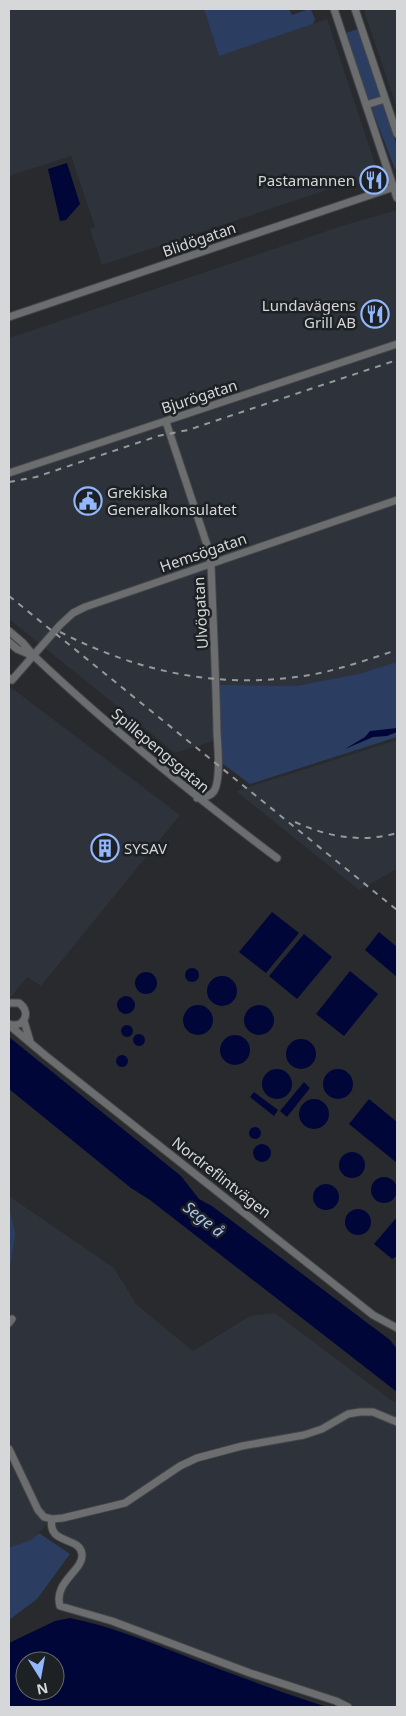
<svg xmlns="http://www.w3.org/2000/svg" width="406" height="1716" font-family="'Noto Sans',sans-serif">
<rect width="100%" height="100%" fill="#282a2e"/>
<path fill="#2d323b" d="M 9,9 L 204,9 L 219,56 L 327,19 L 378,173 L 102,265 L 90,229 L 95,227 L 71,156 L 9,176 Z
M 365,9 L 397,9 L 397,108 L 365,14 Z
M 397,210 L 397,683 L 175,753 L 9,619 L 9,338 L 345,225 Z
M 9,686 L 180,815 L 41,986 L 27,977 L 12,996 L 9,997 Z
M 397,740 L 397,869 L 359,890 L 236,791 Z
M 9,1196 L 114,1268 L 136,1304 L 193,1351 L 250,1316 L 275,1313 L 391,1400 L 397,1403 L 397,1707 L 348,1707 L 67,1609 L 58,1598 L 76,1568 L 82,1552 L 61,1538 L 52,1520 L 31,1540 L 11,1547 L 9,1546 L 10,1270 Z"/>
<path fill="#2b3e62" d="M 204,9 L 289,9 L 292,15 L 309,9 L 311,10 L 315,19 L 313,24 L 219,56 Z
M 358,29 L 381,96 L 369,101 L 346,33 Z
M 383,102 L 397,146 L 397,168 L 395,169 L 371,107 Z
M 397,662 L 397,737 L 250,784 L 223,764 L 220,741 L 219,685 L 297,686 L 359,674 Z
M 9,1205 L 15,1234 L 9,1276 Z
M 39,1533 L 70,1554 L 37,1599 L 9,1620 L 9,1546 L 11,1547 L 31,1540 Z"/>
<path fill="#000738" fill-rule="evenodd" d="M 67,163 L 80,204 L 66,220 L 60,221 L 48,169 Z
M 397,728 L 397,732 L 387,736 L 373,737 L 345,749 L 365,737 L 370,731 Z
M 272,912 L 299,933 L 266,973 L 239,952 Z
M 379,932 L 397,947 L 397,977 L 365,950 Z
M 304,934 L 332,957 L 297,999 L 269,976 Z
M185 975a7 7 0 1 1 14 0a7 7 0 1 1-14 0Z
M 350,971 L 378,994 L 344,1036 L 316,1014 Z
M135 983a11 11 0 1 1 22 0a11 11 0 1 1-22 0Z
M207 991a15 15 0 1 1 30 0a15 15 0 1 1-30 0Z
M117 1005a9 9 0 1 1 18 0a9 9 0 1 1-18 0Z
M183 1020a15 15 0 1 1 30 0a15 15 0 1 1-30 0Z
M244 1020a15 15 0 1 1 30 0a15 15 0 1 1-30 0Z
M121 1031a6 6 0 1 1 12 0a6 6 0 1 1-12 0Z
M133 1040a6 6 0 1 1 12 0a6 6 0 1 1-12 0Z
M220 1050a15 15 0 1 1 30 0a15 15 0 1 1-30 0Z
M 9,1037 L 181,1176 L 199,1199 L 212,1206 L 390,1340 L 397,1349 L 397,1392 L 150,1200 L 131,1188 L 9,1089 Z
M286 1054a15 15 0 1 1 30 0a15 15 0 1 1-30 0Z
M116 1061a6 6 0 1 1 12 0a6 6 0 1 1-12 0Z
M262 1084a15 15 0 1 1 30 0a15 15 0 1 1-30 0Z
M323 1084a15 15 0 1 1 30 0a15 15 0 1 1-30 0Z
M 304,1082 L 310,1088 L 287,1117 L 280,1111 Z
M 254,1092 L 278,1110 L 274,1116 L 250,1097 Z
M299 1114a15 15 0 1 1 30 0a15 15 0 1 1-30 0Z
M 369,1099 L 397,1122 L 397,1163 L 349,1124 Z
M249 1133a6 6 0 1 1 12 0a6 6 0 1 1-12 0Z
M253 1153a9 9 0 1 1 18 0a9 9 0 1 1-18 0Z
M339 1165a13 13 0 1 1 26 0a13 13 0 1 1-26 0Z
M371 1190a13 13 0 1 1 26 0a13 13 0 1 1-26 0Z
M313 1197a13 13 0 1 1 26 0a13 13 0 1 1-26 0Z
M345 1222a13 13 0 1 1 26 0a13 13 0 1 1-26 0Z
M 397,1217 L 397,1256 L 392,1259 L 374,1244 Z
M 70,1618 C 111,1626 151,1643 190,1658 C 235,1675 280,1692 327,1707 L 9,1707 L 9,1643 L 55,1621 ZM 25,1661 L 55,1661 L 55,1691 L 25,1691 Z"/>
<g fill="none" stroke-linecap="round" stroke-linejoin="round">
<g stroke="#444649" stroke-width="9">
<path id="minor" d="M 334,9 L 397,198
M 355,9 L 397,134
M 366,105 L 385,99
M 9,317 L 397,186
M 166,422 L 209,551 L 211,564 C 213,620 216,677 217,734 C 218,747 221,780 214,791 C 210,797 203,797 197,798
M 9,473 L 397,344
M 9,631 L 23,643 L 34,656 C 111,729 192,794 277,858
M 9,642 L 17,649 L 31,655
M 9,678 L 12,680 L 60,625 L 73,613 L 85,607 L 397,500
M 9,1003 L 19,1003 C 32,1012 24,1029 9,1024
M 24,1021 L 30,1041
M 9,1025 L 46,1056 L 373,1315 L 397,1328
M 9,1323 L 12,1319
M 9,1449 L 38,1510 L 44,1517 L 52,1519 L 63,1518 L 125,1503 L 180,1466 L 197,1458 L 242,1446 L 304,1435 L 322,1429 L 348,1414 L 360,1412 L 373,1412 L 397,1422
M 52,1519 C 47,1545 80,1536 82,1554 C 84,1570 53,1582 60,1606 L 112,1621 L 250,1673 L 336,1701 L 348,1707"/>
</g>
<use href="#minor" stroke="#6b6d6f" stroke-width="7"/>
<path stroke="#97999b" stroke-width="2" stroke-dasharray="6 6" stroke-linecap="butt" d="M 9,482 L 36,477 L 158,436 L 188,430 L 397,360
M 9,596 L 397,910
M 60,632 C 144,675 231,692 325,672 C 349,666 373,658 397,650
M 295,822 C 328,837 362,843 397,833"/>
</g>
<defs>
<g id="restaurant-ring" transform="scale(1.4375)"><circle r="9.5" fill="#1e2124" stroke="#92b7fd" stroke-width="1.5"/><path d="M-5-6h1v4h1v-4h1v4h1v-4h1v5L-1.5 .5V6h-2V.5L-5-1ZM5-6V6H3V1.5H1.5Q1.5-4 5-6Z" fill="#92b7fd"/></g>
<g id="civic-ring" transform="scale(1.4375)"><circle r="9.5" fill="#1e2124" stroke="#92b7fd" stroke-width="1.5"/><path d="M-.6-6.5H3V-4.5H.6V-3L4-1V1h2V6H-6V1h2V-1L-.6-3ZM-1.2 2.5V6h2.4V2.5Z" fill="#92b7fd"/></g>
<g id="building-ring" transform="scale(1.4375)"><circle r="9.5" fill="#1e2124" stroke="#92b7fd" stroke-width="1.5"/><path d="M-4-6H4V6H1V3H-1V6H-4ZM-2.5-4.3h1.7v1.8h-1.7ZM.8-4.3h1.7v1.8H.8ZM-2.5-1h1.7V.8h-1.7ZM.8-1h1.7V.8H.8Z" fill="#92b7fd"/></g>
</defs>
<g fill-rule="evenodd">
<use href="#restaurant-ring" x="374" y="180"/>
<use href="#restaurant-ring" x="375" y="314"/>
<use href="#civic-ring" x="88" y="501"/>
<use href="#building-ring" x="105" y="848"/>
</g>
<g text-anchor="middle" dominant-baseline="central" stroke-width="5" stroke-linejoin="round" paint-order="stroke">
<g font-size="15" fill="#d5d7d9" stroke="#1e2124" text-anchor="end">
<text x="355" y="180">Pastamannen</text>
<text x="356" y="305">Lundavägens<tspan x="356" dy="17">Grill AB</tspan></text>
<text x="107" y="492" text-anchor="start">Grekiska<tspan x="107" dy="17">Generalkonsulatet</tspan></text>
<text x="124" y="848" text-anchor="start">SYSAV</text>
</g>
<g font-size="15" fill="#d5d7d9" stroke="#1e2124">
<text transform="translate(199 239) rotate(-19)">Blidögatan</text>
<text transform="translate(199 396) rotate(-18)">Bjurögatan</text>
<text transform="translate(203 552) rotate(-19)">Hemsögatan</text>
<text transform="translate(200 613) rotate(-93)">Ulvögatan</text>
<text transform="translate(161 750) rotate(40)">Spillepengsgatan</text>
<text transform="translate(222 1177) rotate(38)">Nordreflintvägen</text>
</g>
<g font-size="16" font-style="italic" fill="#aac5f6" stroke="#1e2124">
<text transform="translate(204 1219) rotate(38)">Sege å</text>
</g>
</g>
<rect width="406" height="1716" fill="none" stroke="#d5d7d9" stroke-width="20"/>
<g transform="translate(40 1676) rotate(169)"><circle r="24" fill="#1e2124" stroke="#676a6c"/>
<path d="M0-4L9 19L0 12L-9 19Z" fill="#92b7fd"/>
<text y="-8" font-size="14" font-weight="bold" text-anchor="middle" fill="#d5d7d9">N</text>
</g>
</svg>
